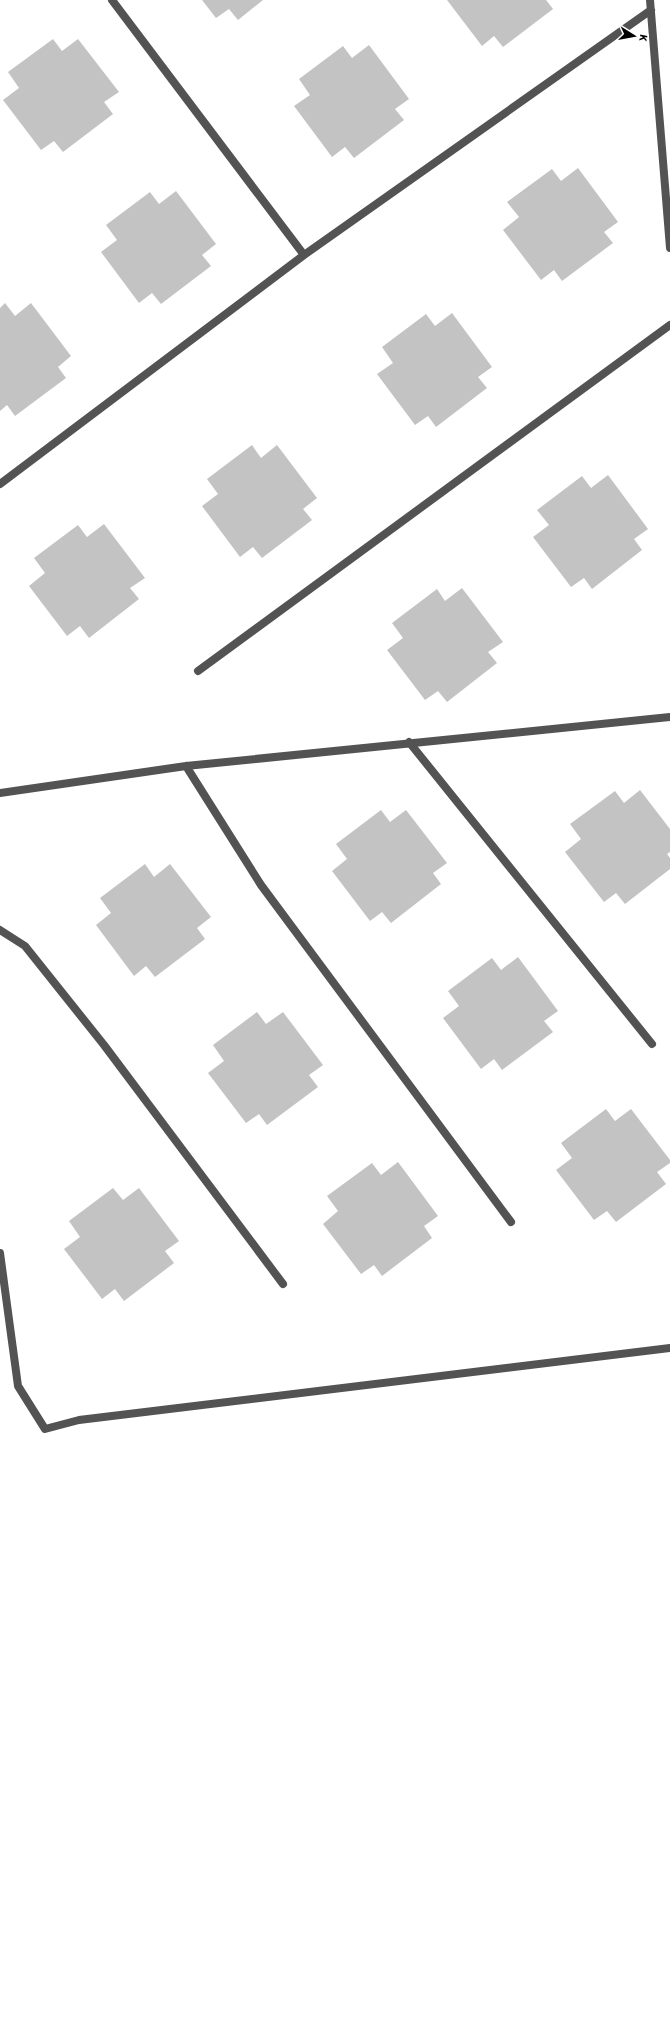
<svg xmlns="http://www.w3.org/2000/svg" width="670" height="2027" font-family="'Source Sans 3',sans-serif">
<rect width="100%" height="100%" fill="#fff"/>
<path fill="#c3c3c3" d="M 202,0 L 263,0 L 238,20 L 229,9 L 216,18 Z
M 447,0 L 546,0 L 553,9 L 503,47 L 494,36 L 482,46 Z
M 53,39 L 62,51 L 78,39 L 119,92 L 104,102 L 113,114 L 63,152 L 54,141 L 41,150 L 3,100 L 19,88 L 8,72 Z
M 369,45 L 409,99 L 395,109 L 404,120 L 354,158 L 345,147 L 332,157 L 294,106 L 310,95 L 299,79 L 343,46 L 352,58 Z
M 578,168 L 618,222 L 604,232 L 613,243 L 562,281 L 554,270 L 541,280 L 503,230 L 519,217 L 507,202 L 552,169 L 561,181 Z
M 176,191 L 216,244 L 202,255 L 211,266 L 161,304 L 152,293 L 139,303 L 101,252 L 117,240 L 106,225 L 150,192 L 159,204 Z
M 5,303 L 15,316 L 31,303 L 71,356 L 58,367 L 66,378 L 15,416 L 7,405 L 0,411 L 0,308 Z
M 452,313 L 492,367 L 478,377 L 487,388 L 436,427 L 428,416 L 415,425 L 377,374 L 393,363 L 382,347 L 426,314 L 435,326 Z
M 252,445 L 261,458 L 277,445 L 317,498 L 303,509 L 312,520 L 262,558 L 253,547 L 240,557 L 202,506 L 218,494 L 207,479 Z
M 608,475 L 648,529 L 634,539 L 642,550 L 592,589 L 584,578 L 571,587 L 533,537 L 549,525 L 537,510 L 582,476 L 591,488 Z
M 104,524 L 145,578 L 130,588 L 139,599 L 89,638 L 80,626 L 67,636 L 29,586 L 45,573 L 34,558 L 78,525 L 87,537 Z
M 462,588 L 503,642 L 488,652 L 497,663 L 447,702 L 438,691 L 425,700 L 387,650 L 403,638 L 392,623 L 437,589 L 445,601 Z
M 640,790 L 670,829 L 670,852 L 667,854 L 670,858 L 670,869 L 625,904 L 616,893 L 604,902 L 565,852 L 581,839 L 570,824 L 615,791 L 624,803 Z
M 381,810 L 390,822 L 406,810 L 447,863 L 433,873 L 441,884 L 391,923 L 382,912 L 370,921 L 332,871 L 347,859 L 336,844 Z
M 145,864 L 154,877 L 170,864 L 211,917 L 197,928 L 205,939 L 155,977 L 146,966 L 134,976 L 96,925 L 111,913 L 100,898 Z
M 518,957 L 558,1011 L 544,1021 L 553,1032 L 502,1070 L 494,1059 L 481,1069 L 443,1018 L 459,1006 L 448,991 L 492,958 L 501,970 Z
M 257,1012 L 266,1024 L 283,1012 L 323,1065 L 309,1075 L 318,1087 L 267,1125 L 259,1114 L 246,1123 L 208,1073 L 224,1061 L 213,1045 Z
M 606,1109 L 615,1121 L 631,1109 L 670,1160 L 670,1163 L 657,1172 L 666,1184 L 616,1222 L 607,1211 L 594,1220 L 556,1170 L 572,1158 L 561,1143 Z
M 398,1162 L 438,1216 L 424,1226 L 432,1238 L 382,1276 L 374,1265 L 361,1274 L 323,1224 L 338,1211 L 327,1196 L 372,1163 L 381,1175 Z
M 113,1188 L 123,1200 L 139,1188 L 179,1241 L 165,1251 L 174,1263 L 124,1301 L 115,1289 L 102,1299 L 64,1249 L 80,1237 L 69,1221 Z"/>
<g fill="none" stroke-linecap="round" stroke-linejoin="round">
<path stroke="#535353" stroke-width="8" d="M 112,0 L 304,255
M 650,0 L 670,248
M 0,484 L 304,255 L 651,10
M 198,671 L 670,325
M 409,742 L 652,1044
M 186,766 L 261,885 L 511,1222
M 0,793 L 186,766 L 670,717
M 0,930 L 25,946 L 104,1045 L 283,1284
M 0,1253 L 18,1386 L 45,1429 L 79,1420 L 670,1348"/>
</g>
<g transform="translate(634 36) rotate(101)" stroke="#ffffff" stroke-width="3" paint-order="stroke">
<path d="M0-3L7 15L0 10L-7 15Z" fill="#000000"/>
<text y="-6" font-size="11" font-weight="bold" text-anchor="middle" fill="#000000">K</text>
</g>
</svg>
